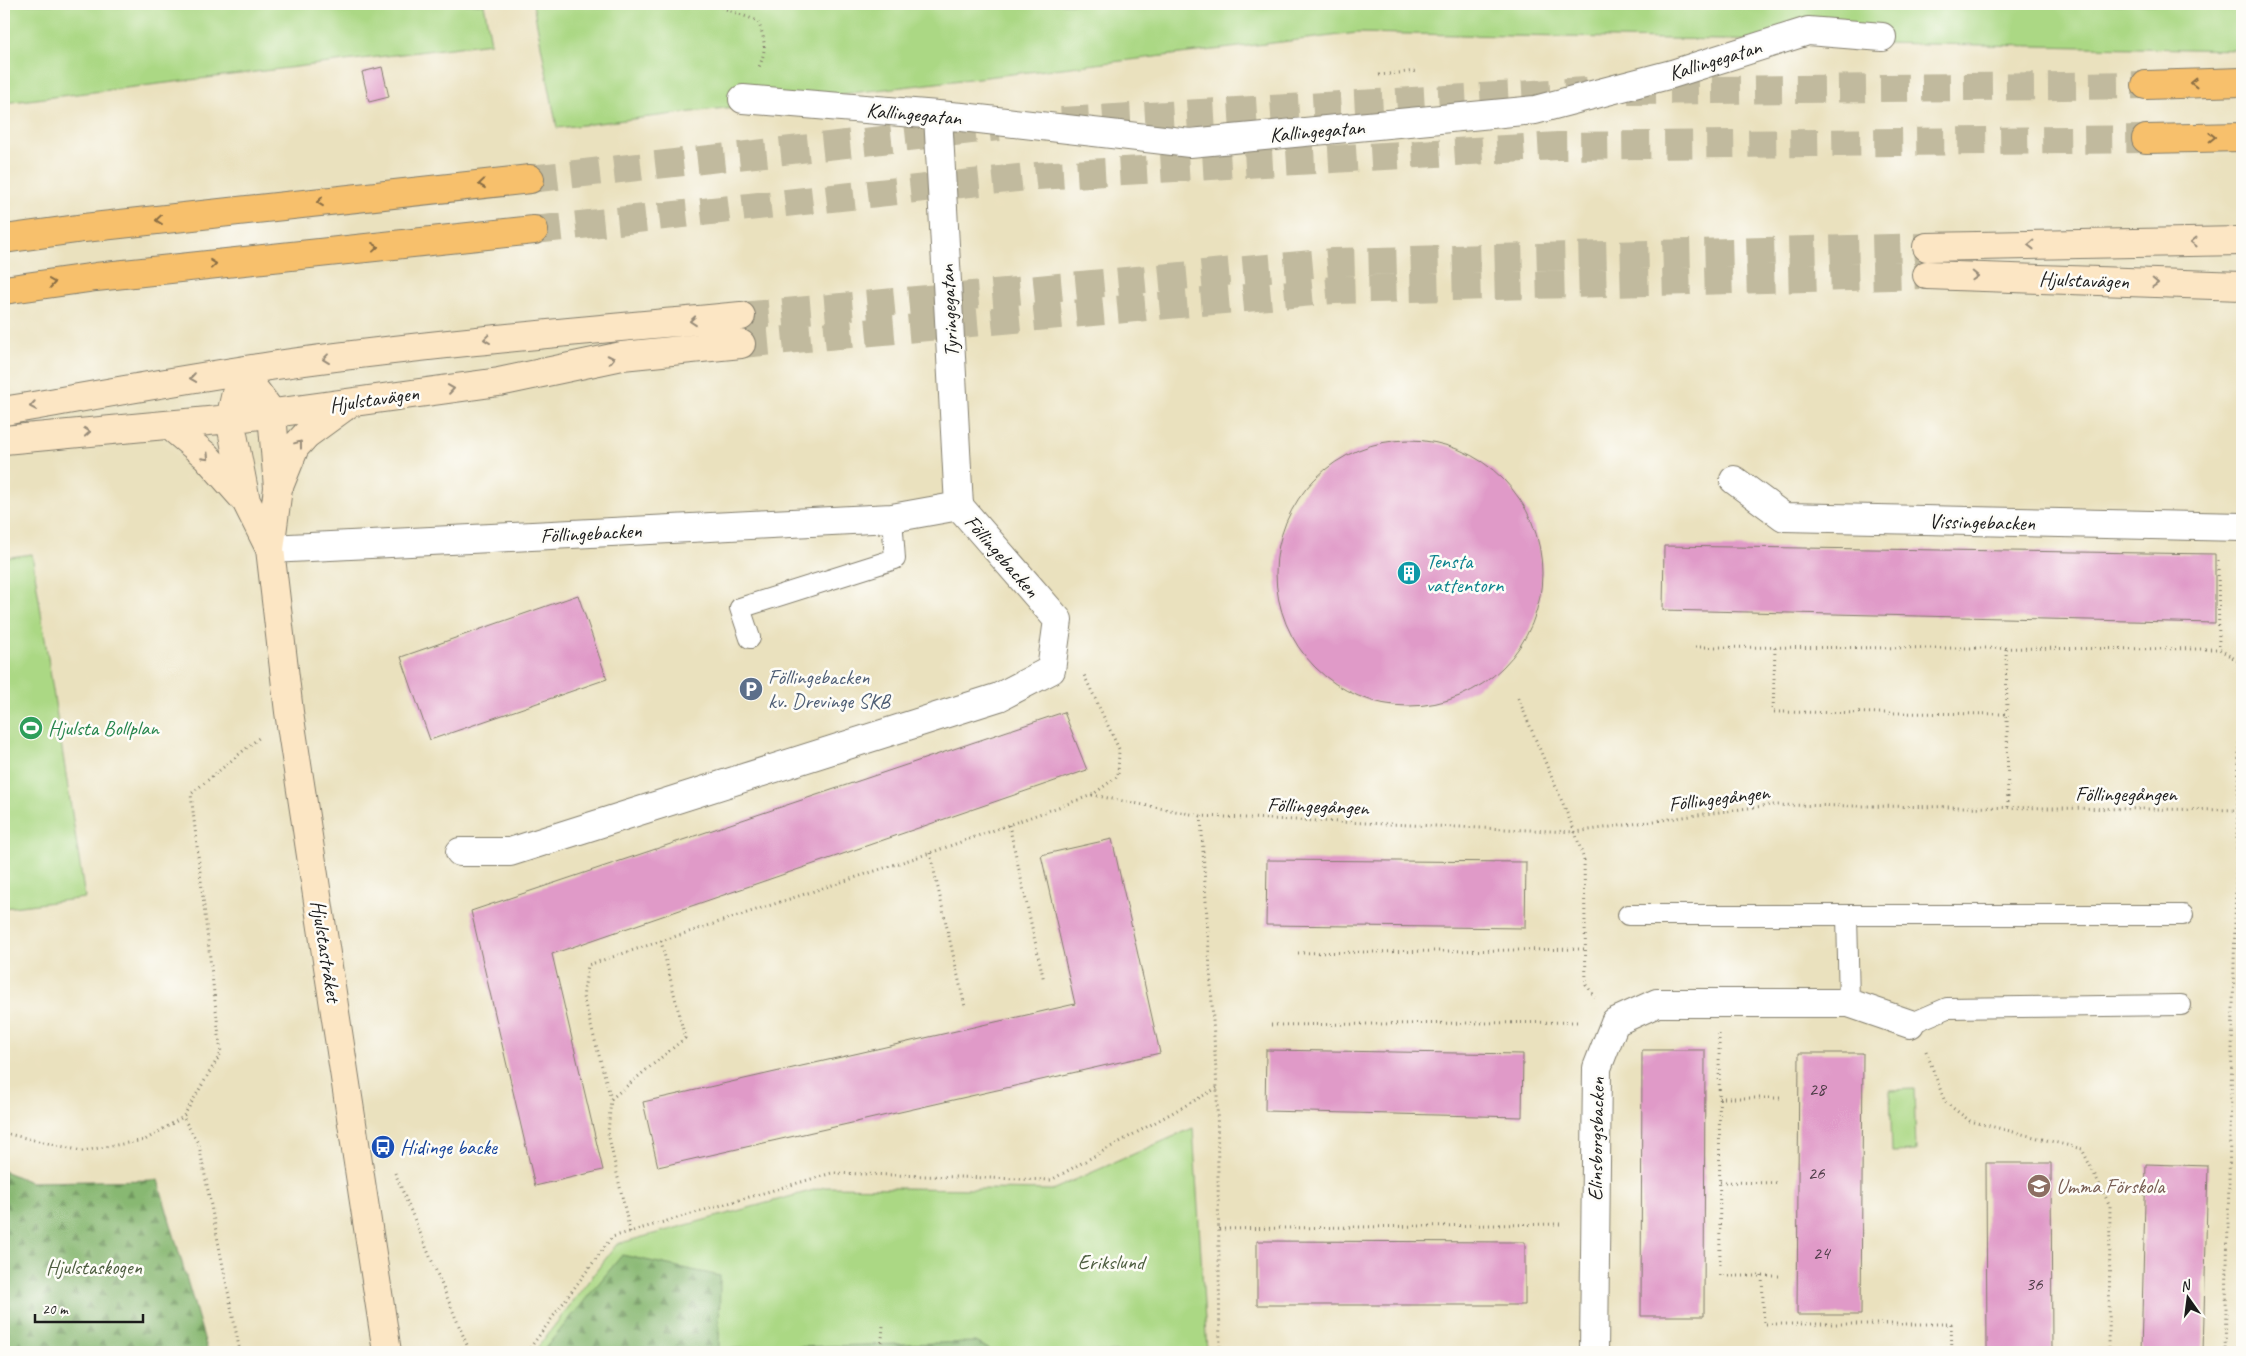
<svg xmlns="http://www.w3.org/2000/svg" width="2246" height="1356" font-family="Caveat,sans-serif">
<defs>
<pattern id="forest-firs" width="22" height="20" patternUnits="userSpaceOnUse" patternTransform="scale(1.25)"><rect width="22" height="20" fill="#88b872"/><path d="M5 1l3.5 6h-7zM16 11l3.5 6h-7z" fill="#6e955d"/></pattern>
</defs>
<rect width="100%" height="100%" fill="#fdfcf7"/>
<filter id="ink" filterUnits="userSpaceOnUse"><feTurbulence type="fractalNoise" baseFrequency=".02" numOctaves="2"/><feDisplacementMap in="SourceGraphic" scale="10" xChannelSelector="R" yChannelSelector="G"/><feConvolveMatrix kernelMatrix="1 2 1 2 8 2 1 2 1" color-interpolation-filters="sRGB"/></filter>
<filter id="wash" filterUnits="userSpaceOnUse"><feTurbulence type="fractalNoise" baseFrequency=".0096" numOctaves="4" result="noise"/><feDisplacementMap in="SourceGraphic" scale="20" xChannelSelector="R" yChannelSelector="G"/><feGaussianBlur stdDeviation="1.12" result="paint"/><feColorMatrix in="noise" values="0 0 0 0 0 0 0 0 0 0 0 0 0 0 0 0 0 1.4 0 .05"/><feComposite in="paint" operator="in"/></filter>
<g filter="url(#wash)">
<rect width="100%" height="100%" fill="#eae1be"/>
<path fill="#abd884" stroke="#647a50" d="M 4,4 L 484,4 L 491,43 L 4,103 Z
M 533,4 L 2242,4 L 2242,50 L 1357,33 L 557,128 Z
M 32,554 L 85,898 L 4,908 L 4,558 Z
M 1914,1089 L 1916,1151 L 1892,1152 L 1890,1090 Z
M 1193,1128 L 1207,1352 L 534,1352 L 617,1244 L 825,1187 L 1052,1190 Z"/>
<path fill="url(#forest-firs)" stroke="#526a47" d="M 4,1171 L 30,1182 L 158,1180 L 208,1352 L 4,1352 Z
M 622,1255 L 720,1276 L 719,1349 L 975,1342 L 994,1352 L 542,1352 Z"/>
<g id="blocks">
<path fill="#e09ac8" d="M 382,67 L 389,97 L 369,102 L 362,72 Z
M1276 573a133 133 0 1 1 266 0a133 133 0 1 1-266 0Z
M 1664,546 L 2215,554 L 2215,623 L 1663,610 Z
M 578,595 L 607,679 L 430,740 L 401,657 Z
M 1064,712 L 1087,770 L 552,954 L 603,1170 L 535,1186 L 471,911 Z
M 1112,839 L 1160,1053 L 658,1167 L 643,1102 L 1075,1004 L 1041,855 Z
M 1267,860 L 1526,862 L 1525,928 L 1266,925 Z
M 1266,1050 L 1523,1054 L 1522,1117 L 1265,1111 Z
M 1642,1050 L 1705,1050 L 1704,1316 L 1641,1316 Z
M 1799,1053 L 1863,1053 L 1861,1315 L 1797,1315 Z
M 1986,1163 L 2051,1163 L 2052,1352 L 1987,1352 Z
M 2146,1164 L 2208,1166 L 2203,1352 L 2141,1352 Z
M 1257,1241 L 1525,1242 L 1525,1305 L 1257,1305 Z"/>
</g>
</g>
<g filter="url(#ink)">
<use href="#blocks" fill-opacity="0" stroke="#837e6d" stroke-width="1"/>
<g fill="none" stroke-linecap="round" stroke-linejoin="round">
<path stroke="#c1ba9e" stroke-width="28" stroke-dasharray="28 14" stroke-linecap="butt" d="M 741,316 L 1334,262 L 1927,247
M 741,344 L 1334,290 L 1927,275"/>
<path stroke="#c1ba9e" stroke-width="28" stroke-dasharray="28 14" stroke-linecap="butt" d="M 1628,91 L 2146,85
M 1061,121 L 1587,91
M 530,179 L 999,127
M 534,230 L 1037,176 L 1558,146 L 2146,139"/>
<g stroke="#837e6d" stroke-width="22">
<path id="lane" d="M 750,638 L 740,608 L 895,559 L 892,518
M 1628,915 L 2183,915
M 1847,915 L 1849,1003
M 1910,1024 L 1947,1008 L 2181,1005"/>
</g>
<g stroke="#837e6d" stroke-width="30">
<path id="street" d="M 743,99 L 962,117 L 1190,143 L 1535,110 L 1672,74 L 1808,31 L 1882,37
M 938,115 L 959,506
M 1734,480 L 1784,517 L 2242,527
M 270,549 L 892,518 L 959,506 L 1058,620 L 1051,670 L 999,697 L 510,852 L 460,852
M 1594,1352 L 1597,1068 L 1615,1022 L 1657,1003 L 1849,1003 L 1910,1024"/>
</g>
<g stroke="#837e6d" stroke-width="30">
<path id="secondary" d="M 1927,247 L 2242,241
M 1927,275 L 2242,286
M 241,371 L 272,413 L 278,488 L 270,549 L 289,712 L 387,1352
M 241,371 L 230,419 L 246,501 L 270,549
M 4,411 C 102,394 200,376 298,362 C 445,342 593,330 741,316
M 169,425 L 206,456 L 245,500
M 4,440 L 230,419 L 499,382 L 622,356 L 741,344
M 280,484 L 295,447 L 306,435 L 347,405"/>
</g>
<g stroke="#837e6d" stroke-width="30">
<path id="highway" d="M 2146,85 L 2242,82
M 2146,139 L 2242,137
M 4,239 L 84,228 L 530,179
M 4,290 L 96,277 L 534,230"/>
</g>
<path stroke="#837e6d" stroke-width="3" stroke-dasharray="1 4" stroke-linecap="butt" d="M 712,4 L 758,21 C 765,40 767,49 759,67
M 1379,75 L 1417,71
M 2218,560 L 2219,649 L 2241,663 L 2225,1352
M 1695,647 L 2219,649
M 1775,648 L 1773,712 L 2007,714 L 2008,808
M 2006,649 L 2007,714
M 1518,698 L 1575,832 L 1584,860 L 1586,985 L 1595,997
M 1092,795 L 1201,816 L 1575,832 L 1770,805 L 2242,810
M 1201,816 L 1217,1088 L 1220,1352
M 1009,825 L 1044,981
M 930,853 L 965,1007
M 1298,953 L 1585,949
M 1271,1025 L 1579,1022
M 1719,1034 L 1720,1276 L 1781,1276
M 1926,1051 L 1945,1102 L 1970,1121 L 2082,1149 L 2110,1206 L 2109,1352
M 1719,1098 L 1783,1098
M 611,1099 L 685,1038 L 661,941
M 4,1133 L 82,1151 L 145,1140 L 183,1117
M 395,1173 L 470,1352
M 1720,1182 L 1780,1183
M 1219,1229 L 1562,1224
M 630,1232 L 608,1133 L 611,1099 L 583,997 L 588,965 L 930,853 L 1092,795 L 1118,776 L 1119,749 L 1084,675
M 1762,1276 L 1764,1324 L 1951,1324 L 1952,1352
M 240,1352 L 199,1145 L 183,1117 L 221,1053 L 191,794 L 260,737
M 527,1352 L 612,1237 L 832,1173 L 1051,1180 L 1217,1088
M 881,1352 L 883,1326"/>
<use href="#lane" stroke="#fff" stroke-width="20"/>
<use href="#street" stroke="#fff" stroke-width="28"/>
<use href="#secondary" stroke="#fce6c4" stroke-width="28"/>
<use href="#highway" stroke="#f7c06c" stroke-width="28"/>
</g>
<defs><path id="oneway-chevron" d="M-2-3.5L2.5 0L-2 3.5" fill="none" stroke-width="1.6" stroke-linecap="round" stroke-linejoin="round" transform="scale(1.25)"/></defs>
<g stroke="#8a6e44">
<use href="#oneway-chevron" transform="translate(2194 83) rotate(179)"/>
<use href="#oneway-chevron" transform="translate(2212 137) rotate(-1)"/>
<use href="#oneway-chevron" transform="translate(482 184) rotate(174)"/>
<use href="#oneway-chevron" transform="translate(320 202) rotate(174)"/>
<use href="#oneway-chevron" transform="translate(159 220) rotate(174)"/>
<use href="#oneway-chevron" transform="translate(375 247) rotate(-6)"/>
<use href="#oneway-chevron" transform="translate(213 264) rotate(-6)"/>
<use href="#oneway-chevron" transform="translate(52 283) rotate(-8)"/>
</g>
<g stroke="#978b78">
<use href="#oneway-chevron" transform="translate(2194 242) rotate(179)"/>
<use href="#oneway-chevron" transform="translate(2031 245) rotate(179)"/>
<use href="#oneway-chevron" transform="translate(1975 276) rotate(2)"/>
<use href="#oneway-chevron" transform="translate(2155 283) rotate(2)"/>
<use href="#oneway-chevron" transform="translate(693 321) rotate(175)"/>
<use href="#oneway-chevron" transform="translate(487 339) rotate(173)"/>
<use href="#oneway-chevron" transform="translate(326 359) rotate(173)"/>
<use href="#oneway-chevron" transform="translate(611 359) rotate(-12)"/>
<use href="#oneway-chevron" transform="translate(193 378) rotate(172)"/>
<use href="#oneway-chevron" transform="translate(451 389) rotate(-8)"/>
<use href="#oneway-chevron" transform="translate(33 406) rotate(170)"/>
<use href="#oneway-chevron" transform="translate(87 432) rotate(-5)"/>
<use href="#oneway-chevron" transform="translate(299 444) rotate(-53)"/>
<use href="#oneway-chevron" transform="translate(206 457) rotate(45)"/>
</g>
</g>
<defs>
<g id="building-disc" transform="scale(1.25)"><circle r="9.5" fill="#0f9aa8" stroke="#fdfcf7"/><path d="M-4-6H4V6H1V3H-1V6H-4ZM-2.5-4.3h1.7v1.8h-1.7ZM.8-4.3h1.7v1.8H.8ZM-2.5-1h1.7V.8h-1.7ZM.8-1h1.7V.8H.8Z" fill="#fff"/></g>
<g id="parking-disc" transform="scale(1.25)"><circle r="9.5" fill="#5c6f8a" stroke="#fdfcf7"/><path d="M-3.5-5.5H1a3.5 3.5 0 0 1 0 7H-1V5.5H-3.5ZM-1-3.4V-.6H.8a1.4 1.4 0 0 0 0-2.8Z" fill="#fff"/></g>
<g id="stadium-disc" transform="scale(1.25)"><circle r="9.5" fill="#2e9e5b" stroke="#fdfcf7"/><path d="M0-5a6.5 5 0 1 0 0 10a6.5 5 0 1 0 0-10ZM-3.5-1.8h7v3.6h-7Z" fill="#fff"/></g>
<g id="bus-disc" transform="scale(1.25)"><circle r="9.5" fill="#1a4fb4" stroke="#fdfcf7"/><path d="M-5-6H5V4H4V6H2V4H-2V6H-4V4H-5ZM-3.5-4V0h7V-4ZM-3.5 1.2v1.5H-2V1.2ZM2 1.2v1.5H3.5V1.2Z" fill="#fff"/></g>
<g id="school-disc" transform="scale(1.25)"><circle r="9.5" fill="#8d6e63" stroke="#fdfcf7"/><path d="M0-5L7-2L0 1L-7-2ZM-4 1L0 2.5L4 1V4Q0 6-4 4Z" fill="#fff"/></g>
</defs>
<g fill-rule="evenodd">
<use href="#building-disc" x="1409" y="573"/>
<use href="#parking-disc" x="751" y="689"/>
<use href="#stadium-disc" x="31" y="728"/>
<use href="#bus-disc" x="383" y="1147"/>
<use href="#school-disc" x="2039" y="1186"/>
</g>
<g text-anchor="middle" dominant-baseline="central" stroke-width="5" stroke-linejoin="round" paint-order="stroke">
<g font-size="19" fill="#4d3c47">
<text x="1817" y="1089">28</text>
<text x="1816" y="1173">26</text>
<text x="1821" y="1253">24</text>
<text x="2034" y="1284">36</text>
</g>
<g font-size="21" fill="#1c1c1c" stroke="#fdfcf7">
<text transform="translate(1715 60) rotate(-17)">Kallingegatan</text>
<text transform="translate(914 114) rotate(5)">Kallingegatan</text>
<text transform="translate(1317 131) rotate(-5)">Kallingegatan</text>
<text transform="translate(2084 280) rotate(2)">Hjulstavägen</text>
<text transform="translate(949 311) rotate(-93)">Tyringegatan</text>
<text transform="translate(374 399) rotate(-8)">Hjulstavägen</text>
<text transform="translate(1982 522) rotate(1)">Vissingebacken</text>
<text transform="translate(591 533) rotate(-3)">Föllingebacken</text>
<text transform="translate(1002 556) rotate(49)">Föllingebacken</text>
<text x="2126" y="794">Föllingegången</text>
<text transform="translate(1719 798) rotate(-7)">Föllingegången</text>
<text transform="translate(1318 806) rotate(2)">Föllingegången</text>
<text transform="translate(326 951) rotate(81)">Hjulstastråket</text>
<text transform="translate(1596 1139) rotate(-89)">Elinsborgsbacken</text>
</g>
<g font-size="21" fill="#0d838f" stroke="#fdfcf7" text-anchor="start">
<text x="1426" y="561">Tensta<tspan x="1426" dy="24">vattentorn</tspan></text>
</g>
<g font-size="21" fill="#4e5e75" stroke="#fdfcf7" text-anchor="start">
<text x="768" y="677">Föllingebacken<tspan x="768" dy="24">kv. Drevinge SKB</tspan></text>
</g>
<g font-size="21" fill="#27864d" stroke="#fdfcf7" text-anchor="start">
<text x="48" y="728">Hjulsta Bollplan</text>
</g>
<g font-size="21" fill="#164399" stroke="#fdfcf7" text-anchor="start">
<text x="400" y="1147">Hidinge backe</text>
</g>
<g font-size="21" fill="#785e54" stroke="#fdfcf7" text-anchor="start">
<text x="2056" y="1186">Umma Förskola</text>
</g>
<g font-size="21" fill="#4e5e40" stroke="#fdfcf7">
<text x="1111" y="1262">Erikslund</text>
<text x="94" y="1267">Hjulstaskogen</text>
</g>
</g>
<rect width="2246" height="1356" fill="none" stroke="#fdfcf7" stroke-width="20"/>
<g transform="translate(2188 1298) rotate(346)" stroke="#fdfcf7" stroke-width="4" paint-order="stroke">
<path d="M0-4L9 19L0 12L-9 19Z" fill="#1c1c1c"/>
<text y="-8" font-size="14" font-weight="bold" text-anchor="middle" fill="#1c1c1c">N</text>
</g>
<path d="M35 1314v8h108v-8" fill="none" stroke="#1c1c1c" stroke-width="2.5"/>
<text x="42" y="1314" font-size="15" fill="#1c1c1c" stroke="#fdfcf7" stroke-width="4" paint-order="stroke">20 m</text>
</svg>
